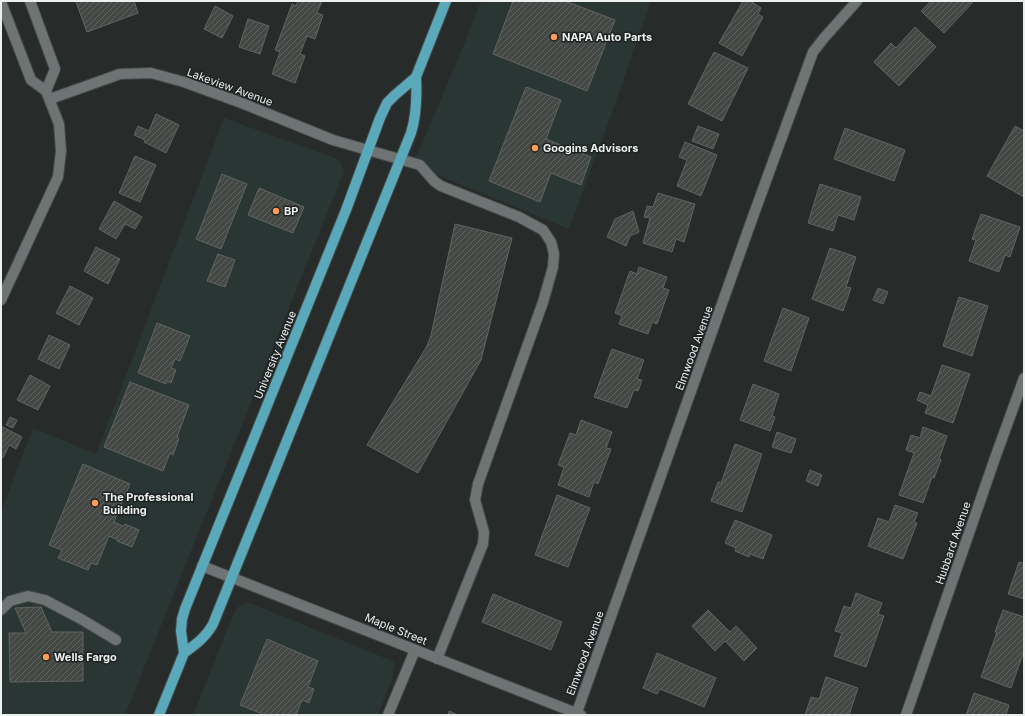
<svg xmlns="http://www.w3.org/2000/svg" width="1025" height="716" font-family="Inter,sans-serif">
<defs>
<pattern id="building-hatch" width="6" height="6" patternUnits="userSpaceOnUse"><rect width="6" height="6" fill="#434845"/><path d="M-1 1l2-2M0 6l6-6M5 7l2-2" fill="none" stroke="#5e6360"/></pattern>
</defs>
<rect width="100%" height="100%" fill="#272c2b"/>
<path fill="#293634" d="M 481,1 L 651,1 L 613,110 L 569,229 L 413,165 L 463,47 Z
M 224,118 L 335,158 L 339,161 L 343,167 L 344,172 L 341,179 L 125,715 L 1,715 L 1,512 L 33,428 L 96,454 Z
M 247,603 L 252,604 L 395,662 L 392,679 L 378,715 L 193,715 L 234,612 L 239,606 Z"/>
<path fill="url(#building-hatch)" stroke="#606562" d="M 78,1 L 134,1 L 138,13 L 87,32 L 76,2 Z
M 298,1 L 322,1 L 317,13 L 323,15 L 315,39 L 307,36 L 300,54 L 305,56 L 295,83 L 272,74 L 280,52 L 275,50 L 292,4 L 296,6 Z
M 513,1 L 565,1 L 615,20 L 587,91 L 493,54 Z
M 743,1 L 750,1 L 761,8 L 758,14 L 763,17 L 742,56 L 719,43 Z
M 931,1 L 974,1 L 944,33 L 921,11 Z
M 215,6 L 233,16 L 222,38 L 204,29 Z
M 248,19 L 269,26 L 260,54 L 239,47 Z
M 915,27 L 936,47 L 899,86 L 874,62 L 891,43 L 896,48 Z
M 714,52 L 748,68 L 722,121 L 688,104 Z
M 526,87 L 561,100 L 546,139 L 591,157 L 581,185 L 551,173 L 540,202 L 489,181 Z
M 156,114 L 179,125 L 166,153 L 144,142 L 145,140 L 134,135 L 138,126 L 149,131 Z
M 698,126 L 719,134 L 713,149 L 692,141 Z
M 1015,126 L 1024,131 L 1024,197 L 987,176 Z
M 845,128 L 905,150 L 894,181 L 834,159 Z
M 685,142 L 717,155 L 701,196 L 677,186 L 687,160 L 679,157 Z
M 135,156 L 156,165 L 140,202 L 119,193 Z
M 222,174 L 247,184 L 221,249 L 196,239 Z
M 820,184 L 861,197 L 854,220 L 838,215 L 833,231 L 808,223 Z
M 259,188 L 304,207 L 293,233 L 248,215 Z
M 658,193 L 695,204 L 684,242 L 676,239 L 672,252 L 643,243 L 650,218 L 644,217 L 647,206 L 653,207 Z
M 114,201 L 142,217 L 135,229 L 125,224 L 116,239 L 99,229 Z
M 633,211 L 639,232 L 630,236 L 626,246 L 607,237 L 615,219 Z
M 981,214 L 1020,227 L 1010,257 L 1005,255 L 999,272 L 969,261 L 976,240 L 972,239 Z
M 455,224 L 512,238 L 481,360 L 418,473 L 367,445 L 427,346 L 431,335 Z
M 96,247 L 120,259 L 108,284 L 84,271 Z
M 830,248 L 856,257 L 846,287 L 851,288 L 843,311 L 812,299 Z
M 218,254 L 235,260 L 225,287 L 207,281 Z
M 639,267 L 667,277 L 663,288 L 669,290 L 657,324 L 652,322 L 648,334 L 619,324 L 622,316 L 615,313 L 630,271 L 637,274 Z
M 70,286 L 93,298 L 79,325 L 56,313 Z
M 878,288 L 888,292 L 883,304 L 873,300 Z
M 959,297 L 988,306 L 972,356 L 943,346 Z
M 783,308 L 809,318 L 791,371 L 764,361 Z
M 157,323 L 190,336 L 180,361 L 175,359 L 171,368 L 176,370 L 171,383 L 167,381 L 166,384 L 138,373 Z
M 49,335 L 70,345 L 59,369 L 38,359 Z
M 612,349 L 644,360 L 637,379 L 642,380 L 638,391 L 634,390 L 627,408 L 594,397 Z
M 942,365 L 970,374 L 953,423 L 925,413 L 928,405 L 917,400 L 920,392 L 931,396 Z
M 30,375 L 50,386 L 38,410 L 17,400 Z
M 130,382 L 189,405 L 177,437 L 179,438 L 173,455 L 170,453 L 163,471 L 104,447 Z
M 753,384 L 779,394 L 772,416 L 775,417 L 770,431 L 740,420 Z
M 10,417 L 17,420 L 13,428 L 6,425 Z
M 581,420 L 612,432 L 606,448 L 611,449 L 598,484 L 594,482 L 589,497 L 558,485 L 564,467 L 558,465 L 570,433 L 576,435 Z
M 1,426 L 22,437 L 16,449 L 9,445 L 3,458 L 1,456 Z
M 923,427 L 947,436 L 939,459 L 941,460 L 934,478 L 932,477 L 923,503 L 899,495 L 914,453 L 906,450 L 911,435 L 920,438 Z
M 777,432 L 796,439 L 791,453 L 772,447 Z
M 735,444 L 762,454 L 742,512 L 711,501 L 718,482 L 721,483 Z
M 83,464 L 130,484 L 114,522 L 123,526 L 125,524 L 139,530 L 132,547 L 117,541 L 118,540 L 109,536 L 97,565 L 91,563 L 88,570 L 58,558 L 62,550 L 49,545 Z
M 810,470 L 822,475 L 818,486 L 806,481 Z
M 557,495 L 590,508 L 568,567 L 535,555 Z
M 895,505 L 918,513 L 914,522 L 917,523 L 903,559 L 868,546 L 878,518 L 889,522 Z
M 735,520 L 772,535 L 763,559 L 750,554 L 749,557 L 735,551 L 736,548 L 725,543 Z
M 1024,561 L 1024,599 L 1008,594 L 1019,562 L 1023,563 Z
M 856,593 L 882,603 L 878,614 L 884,616 L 866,667 L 834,656 L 842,633 L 835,631 L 844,606 L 851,608 Z
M 493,594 L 562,622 L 551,650 L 482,622 Z
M 41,607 L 52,632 L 83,632 L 83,681 L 10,682 L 9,633 L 26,633 L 15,608 Z
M 708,610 L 730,632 L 736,626 L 757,648 L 744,661 L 725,641 L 715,651 L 692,626 Z
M 1003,610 L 1024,617 L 1024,651 L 1011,688 L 981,677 L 997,632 L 995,632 Z
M 267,639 L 318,661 L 308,687 L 314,689 L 309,703 L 302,700 L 296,715 L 265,715 L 240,705 Z
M 657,653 L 716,678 L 704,707 L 660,689 L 657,694 L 643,688 Z
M 826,677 L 858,688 L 849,715 L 805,715 L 811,697 L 819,699 Z
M 974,693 L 1009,705 L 1006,715 L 966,715 Z
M 449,711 L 458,715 L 448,715 Z"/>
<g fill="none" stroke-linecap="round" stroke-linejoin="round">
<g stroke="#454949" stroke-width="12">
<path id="minor" d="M 30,1 L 55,69 L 46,91
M 1,2 L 31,80 L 46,91
M 50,99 L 120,74 L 151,73 L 184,82 L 239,102 L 333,140 L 420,165 L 434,181 L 441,186 L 519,217 L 543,230 L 551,242 L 554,254 L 553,267 L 543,302 L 478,484 L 475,500 L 484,532 L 483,544 L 437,659
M 1,300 L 58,177 L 61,151 L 59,124 L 46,91
M 202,566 L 581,715
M 1,610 L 10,601 L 28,596 L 45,600 L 81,619 L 116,640
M 388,715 L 415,650
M 576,715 L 751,222 L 813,52 L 824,38 L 857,1
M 906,715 L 995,458 L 1024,378"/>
</g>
<g stroke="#454949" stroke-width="12">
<path id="major" d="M 184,653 C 195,645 206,637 213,624 L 411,133 C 417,114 417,96 416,77
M 159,715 L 184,653 L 181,631 L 182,619 L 185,609 L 346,210 L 380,118 L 387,103 L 395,95 L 416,77 L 446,1"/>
</g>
<use href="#minor" stroke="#6e7473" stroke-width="10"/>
<use href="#major" stroke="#59a9bb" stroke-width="10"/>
</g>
<g fill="#fe9b58" stroke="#1d2222" stroke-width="1.5">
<circle cx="554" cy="37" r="4"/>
<circle cx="535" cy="148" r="4"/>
<circle cx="276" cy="211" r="4"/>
<circle cx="95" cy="503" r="4"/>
<circle cx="46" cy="657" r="4"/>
</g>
<g text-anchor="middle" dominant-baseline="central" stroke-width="3" stroke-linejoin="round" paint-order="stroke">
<g font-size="11" font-weight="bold" fill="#ecf0ef" stroke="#1d2222" text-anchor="start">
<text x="562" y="37">NAPA Auto Parts</text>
<text x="543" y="148">Googins Advisors</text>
<text x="284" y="211">BP</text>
<text x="103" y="497">The Professional<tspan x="103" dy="13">Building</tspan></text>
<text x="54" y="657">Wells Fargo</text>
</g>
<g font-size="11" fill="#ecf0ef" stroke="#1d2222">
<text transform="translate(230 87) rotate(20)">Lakeview Avenue</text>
<text transform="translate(694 348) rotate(-70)">Elmwood Avenue</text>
<text transform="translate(275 355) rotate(-68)">University Avenue</text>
<text transform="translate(953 543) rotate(-71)">Hubbard Avenue</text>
<text transform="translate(396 629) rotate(22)">Maple Street</text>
<text transform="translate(585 653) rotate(-70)">Elmwood Avenue</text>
</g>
</g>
<rect width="1025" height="716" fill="none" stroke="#ecf0ef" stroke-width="4"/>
</svg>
